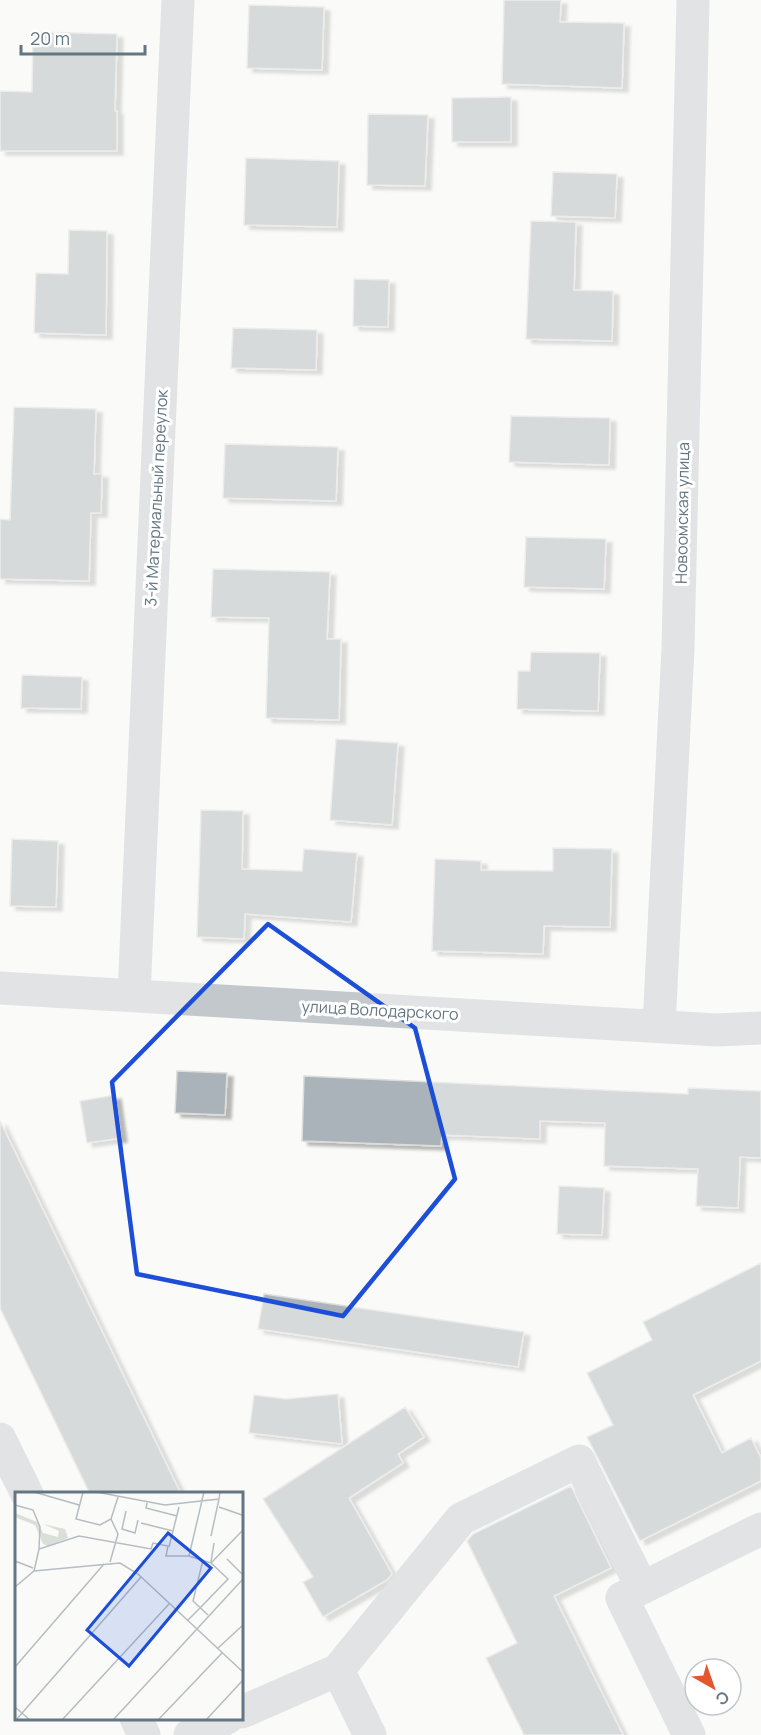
<svg xmlns="http://www.w3.org/2000/svg" width="761" height="1735" font-family="Manrope,sans-serif">
<defs>
<filter id="shadow"><feDropShadow dx="6" dy="4" stdDeviation="1.5" flood-color="#0004"/></filter>
</defs>
<rect width="100%" height="100%" fill="#fafaf8"/>
<path fill="#aab3b9" stroke="#dcdcda" stroke-width="1.5" filter="url(#shadow)" d="M 504,0 L 561,0 L 560,22 L 624,23 L 622,88 L 502,84 Z
M 249,5 L 324,7 L 322,70 L 247,68 Z
M 33,32 L 117,34 L 115,111 L 117,111 L 117,151 L 0,151 L 0,91 L 32,92 Z
M 511,97 L 511,142 L 452,142 L 452,98 Z
M 368,114 L 428,115 L 425,186 L 367,185 Z
M 246,158 L 339,161 L 337,227 L 244,225 Z
M 553,172 L 617,174 L 615,218 L 551,216 Z
M 531,221 L 576,222 L 574,290 L 613,291 L 612,341 L 526,339 Z
M 69,230 L 107,231 L 106,335 L 34,333 L 36,273 L 68,274 Z
M 354,279 L 389,280 L 388,327 L 353,326 Z
M 233,328 L 317,330 L 316,370 L 231,368 Z
M 14,407 L 96,409 L 94,474 L 102,474 L 101,513 L 91,513 L 89,581 L 0,579 L 0,519 L 10,520 Z
M 511,416 L 610,418 L 609,465 L 509,462 Z
M 225,444 L 338,447 L 336,501 L 223,498 Z
M 526,537 L 606,539 L 604,589 L 524,587 Z
M 213,569 L 330,572 L 327,639 L 341,639 L 339,720 L 266,718 L 269,618 L 211,617 Z
M 531,652 L 600,653 L 598,711 L 517,709 L 518,671 L 530,671 Z
M 22,675 L 82,677 L 81,709 L 21,708 Z
M 336,739 L 398,743 L 392,825 L 330,820 Z
M 201,810 L 243,811 L 242,869 L 302,871 L 304,849 L 357,853 L 351,922 L 245,914 L 244,939 L 197,937 Z
M 12,839 L 58,841 L 56,907 L 10,906 Z
M 553,848 L 612,849 L 610,927 L 544,926 L 543,954 L 432,951 L 435,859 L 481,861 L 481,870 L 553,871 Z
M 177,1071 L 227,1073 L 225,1115 L 175,1113 Z
M 304,1076 L 688,1094 L 688,1088 L 761,1091 L 761,1158 L 740,1157 L 738,1208 L 696,1206 L 698,1169 L 604,1166 L 605,1123 L 540,1121 L 540,1139 L 442,1135 L 441,1146 L 302,1141 Z
M 115,1095 L 121,1138 L 87,1143 L 80,1101 Z
M 0,1121 L 181,1494 L 90,1494 L 0,1308 Z
M 559,1186 L 604,1188 L 602,1235 L 557,1234 Z
M 761,1263 L 761,1361 L 693,1395 L 722,1453 L 751,1438 L 761,1458 L 761,1481 L 640,1541 L 587,1437 L 613,1425 L 587,1373 L 652,1340 L 643,1322 Z
M 264,1294 L 524,1332 L 518,1367 L 258,1329 Z
M 338,1394 L 342,1444 L 249,1433 L 254,1395 L 286,1399 Z
M 405,1407 L 424,1437 L 398,1454 L 403,1463 L 349,1498 L 392,1574 L 387,1580 L 323,1617 L 303,1582 L 313,1577 L 263,1499 Z
M 571,1486 L 611,1568 L 554,1596 L 623,1735 L 524,1735 L 486,1658 L 517,1643 L 467,1541 L 473,1534 Z"/>
<g fill="none" stroke-linecap="round" stroke-linejoin="round">
<path stroke="#c3c8cc" stroke-width="33" d="M 0,988 L 717,1030 L 761,1028
M 134,995 L 178,0
M 659,1026 L 678,648 L 693,0
M 0,1439 L 27,1494
M 642,1588 L 622,1598 L 689,1735
M 242,1712 L 338,1670
M 136,1718 L 144,1735
M 190,1735 L 227,1718
M 370,1735 L 338,1670 L 461,1519 L 579,1461 L 642,1588 L 761,1529"/>
</g>
<path d="M0 0H761V1735H0ZM 268,924 L 415,1028 L 455,1179 L 343,1316 L 137,1274 L 112,1082 Z" fill="#fafaf8" fill-opacity=".55" fill-rule="evenodd"/>
<path fill="none" stroke="#1d4ed8" stroke-width="4.5" stroke-linejoin="round" d="M 268,924 L 415,1028 L 455,1179 L 343,1316 L 137,1274 L 112,1082 Z"/>
<g text-anchor="middle" dominant-baseline="central" stroke-width="6" stroke-linejoin="round" paint-order="stroke">
<g font-size="16" fill="#657683" stroke="#fff">
<text transform="translate(156 498) rotate(-87)">3-й Материальный переулок</text>
<text transform="translate(682 513) rotate(-89)">Новоомская улица</text>
<text transform="translate(380 1010) rotate(3)">улица Володарского</text>
</g>
</g>
<g transform="translate(15 1492)">
<rect width="228" height="228" fill="#fafaf8"/>
<path d="M 0,21 L 22,30 L 28,41 L 43,45 L 44,39 L 28,32 L 50,37 L 53,46 L 33,54 L 28,52 L 20,33 L 0,25 Z" fill="#dadfd7"/>
<path fill="none" stroke="#b5bdc2" stroke-width="1.5" d="M 19,0 L 64,13M 68,0 L 61,27 L 85,33 L 96,27 L 103,5M 81,0 L 150,13 L 204,7 L 205,0M 132,11 L 131,16 L 162,24M 0,13 L 18,18 L 25,35 L 24,57M 204,15 L 227,23M 111,19 L 107,37 L 120,41 L 123,28M 126,31 L 158,39M 196,44 L 204,7M 154,55 L 164,15M 174,64 L 196,71 L 213,87 L 185,116M 212,67 L 228,83M 188,68 L 178,109 L 193,123M 0,69 L 18,76M 95,70 L 103,42 L 96,27M 196,70 L 199,51M 196,71 L 228,38M 19,79 L 24,57 L 64,44 L 136,57 L 138,51 L 153,54 L 151,64 L 174,64 L 189,0M 0,95 L 19,79 L 105,71 L 123,82 L 228,180M 172,129 L 185,116M 202,157 L 228,133M 0,175 L 89,72M 0,215 L 15,228M 1,228 L 126,85M 47,228 L 154,112M 98,228 L 228,87M 143,228 L 207,161M 191,228 L 228,188"/>
<path fill="#1d4ed8" fill-opacity="0.15" stroke="#1d4ed8" stroke-width="3" d="M 153,41 L 196,76 L 114,174 L 72,138 Z"/>
<rect width="228" height="228" fill="none" stroke="#657683" stroke-width="3"/>
</g>
<g transform="translate(713 1687) rotate(140)"><circle r="28" fill="#ffffff" stroke="#c1c8cd" stroke-width="1.5"/>
<path d="M0-4.5L10 22L0 15L-10 22Z" fill="#e4572e"/>
<text y="-9" font-size="16" font-weight="bold" text-anchor="middle" fill="#657683">С</text>
</g>
<path d="M21 45v9h124v-9" fill="none" stroke="#657683" stroke-width="3"/>
<text x="30" y="45" font-size="18" fill="#657683" stroke="#ffffff" stroke-width="4.5" paint-order="stroke">20 m</text>
</svg>
